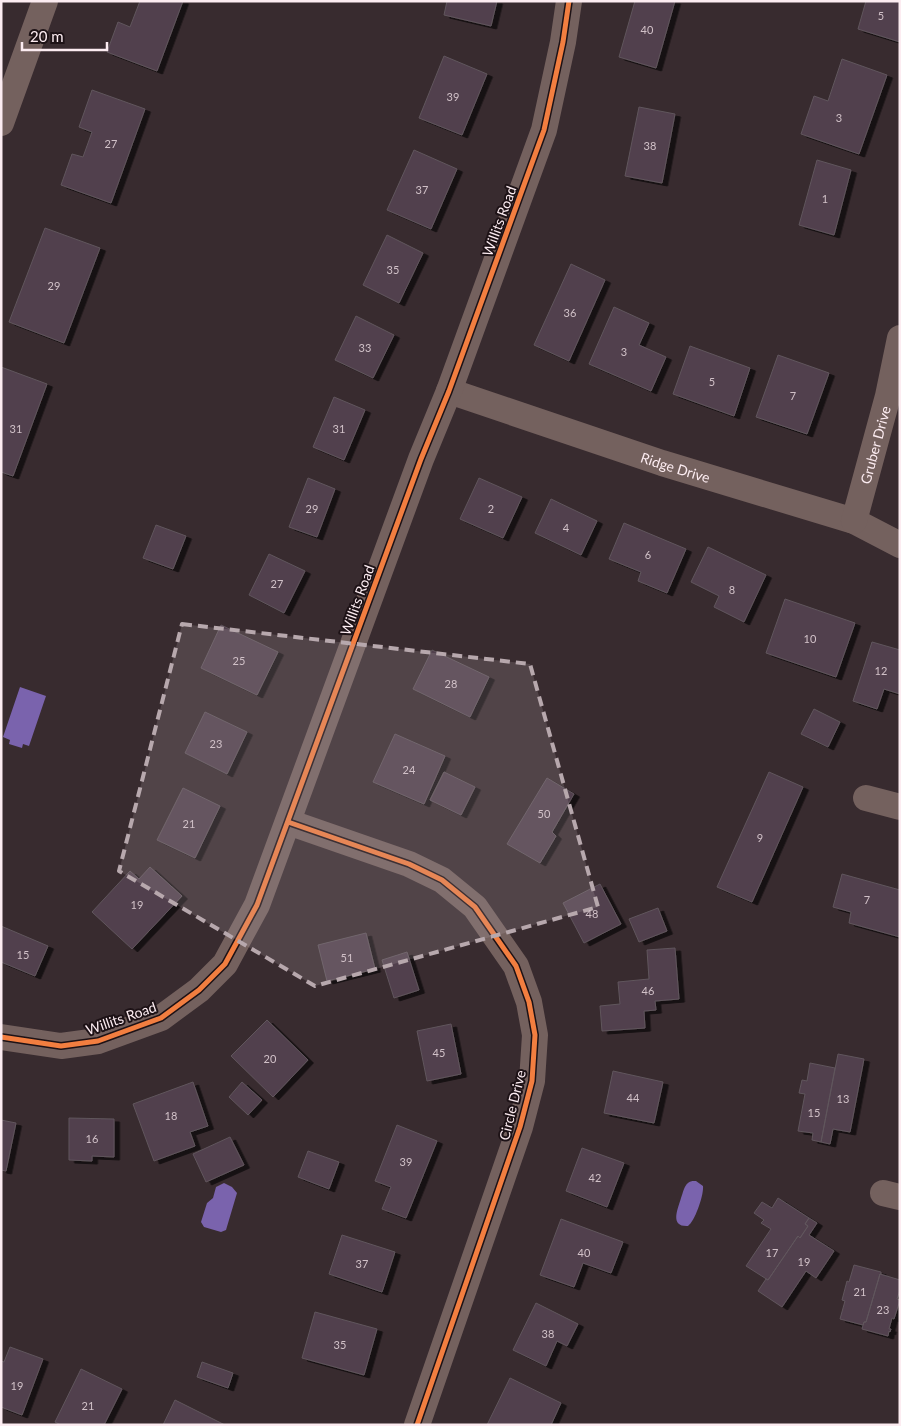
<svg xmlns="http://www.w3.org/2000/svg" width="901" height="1426" font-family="Lato,sans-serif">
<defs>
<filter id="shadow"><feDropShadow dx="5.5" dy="3" stdDeviation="0" flood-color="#0009"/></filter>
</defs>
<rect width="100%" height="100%" fill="#382b2f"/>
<path fill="#7a63ad" d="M 20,687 L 46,696 L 29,746 L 23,744 L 22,748 L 9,744 L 10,740 L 3,737 Z
M 696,1181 L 703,1186 C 704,1195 695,1221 688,1226 C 669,1227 678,1209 681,1198 C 683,1193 684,1186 688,1183 C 691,1181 692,1181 696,1181 Z
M 224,1183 L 232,1187 L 237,1193 L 226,1230 L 221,1232 L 204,1227 L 201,1222 L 207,1203 L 213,1198 L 216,1187 Z"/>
<path fill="#513f4e" stroke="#60565c" filter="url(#shadow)" d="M 140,1 L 183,1 L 157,71 L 107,52 L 118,22 L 130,27 Z
M 447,1 L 497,1 L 491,26 L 444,15 Z
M 635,1 L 675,1 L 656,68 L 619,57 Z
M 866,1 L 900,1 L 900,42 L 858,29 Z
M 444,56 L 487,74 L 462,135 L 419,118 Z
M 842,59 L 887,75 L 859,154 L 801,134 L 814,96 L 828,101 Z
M 92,90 L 145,109 L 111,203 L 61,185 L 72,154 L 83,157 L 92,132 L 79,127 Z
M 639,107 L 675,114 L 662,183 L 625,176 Z
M 414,150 L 457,169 L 431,229 L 387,210 Z
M 817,160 L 851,170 L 834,235 L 799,225 Z
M 45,228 L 100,248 L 64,343 L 9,322 Z
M 387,235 L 423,253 L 399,303 L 363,285 Z
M 571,264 L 605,280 L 569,361 L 534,345 Z
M 614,307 L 649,323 L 639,345 L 666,357 L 651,391 L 589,364 Z
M 356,316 L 394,335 L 373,378 L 335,360 Z
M 690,346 L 750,368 L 734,416 L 673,394 Z
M 778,355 L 829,373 L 807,434 L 756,417 Z
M 1,367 L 47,384 L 13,476 L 1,472 Z
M 334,397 L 365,410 L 344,460 L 313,447 Z
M 308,478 L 335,489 L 317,537 L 289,527 Z
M 479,478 L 522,497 L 503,538 L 460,519 Z
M 551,499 L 597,521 L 581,555 L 535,533 Z
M 624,523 L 686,549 L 667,593 L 638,581 L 641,572 L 609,559 Z
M 156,525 L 186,536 L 173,569 L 143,558 Z
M 708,547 L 766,575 L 744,622 L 714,607 L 719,596 L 691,582 Z
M 269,554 L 305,571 L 284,613 L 249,595 Z
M 785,599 L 855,623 L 836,677 L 766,653 Z
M 221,625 L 278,652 L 257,695 L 201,668 Z
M 872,642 L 900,650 L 900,694 L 884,689 L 877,709 L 853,701 Z
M 432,650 L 489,677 L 470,717 L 413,689 Z
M 814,709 L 840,722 L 828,747 L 801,734 Z
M 205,712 L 247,732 L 227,774 L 185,753 Z
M 395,734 L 445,756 L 424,804 L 373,782 Z
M 444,772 L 475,787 L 461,815 L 430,800 Z
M 769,772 L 803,787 L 752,902 L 717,887 Z
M 547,778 L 574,794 L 552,832 L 556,836 L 540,863 L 507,844 Z
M 183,788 L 220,806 L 195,858 L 157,840 Z
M 150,867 L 182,896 L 132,949 L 92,912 L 130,871 L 139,879 Z
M 842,874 L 900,890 L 900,937 L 849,923 L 851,912 L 833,907 Z
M 600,884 L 621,924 L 584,943 L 563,903 Z
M 658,908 L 667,931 L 639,942 L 629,919 Z
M 1,926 L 48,946 L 35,976 L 1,962 Z
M 366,933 L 375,969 L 327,981 L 318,945 Z
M 675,948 L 679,999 L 655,1001 L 656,1010 L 644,1011 L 645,1028 L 602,1031 L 600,1006 L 620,1004 L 618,982 L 649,979 L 647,950 Z
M 407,952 L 419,990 L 394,998 L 382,960 Z
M 267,1020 L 308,1060 L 273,1097 L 231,1056 Z
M 451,1024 L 461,1074 L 427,1081 L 417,1031 Z
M 838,1054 L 864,1059 L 850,1132 L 833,1129 L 830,1144 L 821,1142 Z
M 810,1063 L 835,1068 L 821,1142 L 812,1140 L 813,1133 L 798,1131 L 805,1094 L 799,1093 L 802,1080 L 807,1081 Z
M 613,1071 L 663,1082 L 654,1123 L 604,1113 Z
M 193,1082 L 208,1126 L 190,1132 L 195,1146 L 154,1161 L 133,1104 Z
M 242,1082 L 262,1100 L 248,1115 L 229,1097 Z
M 69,1118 L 114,1119 L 114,1157 L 92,1156 L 92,1161 L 69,1160 Z
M 1,1120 L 16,1123 L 6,1171 L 1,1170 Z
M 397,1125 L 437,1141 L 406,1218 L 382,1209 L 391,1187 L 375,1181 Z
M 230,1137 L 244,1165 L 206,1182 L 193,1154 Z
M 582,1148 L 624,1163 L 607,1207 L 566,1191 Z
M 308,1151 L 339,1162 L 329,1189 L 298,1177 Z
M 778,1198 L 809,1218 L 805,1224 L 808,1226 L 800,1238 L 798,1236 L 768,1280 L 746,1266 L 771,1229 L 761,1223 L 764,1220 L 754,1213 L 762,1202 L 772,1208 Z
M 809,1218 L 817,1223 L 809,1235 L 834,1251 L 816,1278 L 806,1271 L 782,1307 L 758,1291 L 766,1279 L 768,1280 L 798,1236 L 800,1238 L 808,1226 L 805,1224 Z
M 561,1219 L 623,1242 L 611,1273 L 583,1263 L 574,1287 L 540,1275 Z
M 342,1235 L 395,1252 L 382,1292 L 329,1274 Z
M 854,1265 L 881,1272 L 881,1274 L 880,1274 L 866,1322 L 864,1322 L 863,1325 L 840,1319 L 845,1301 L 842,1300 L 847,1281 L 849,1282 Z
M 880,1274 L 900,1280 L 900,1290 L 897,1299 L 900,1300 L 894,1319 L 892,1318 L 889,1329 L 891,1329 L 890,1332 L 889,1331 L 888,1336 L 862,1329 L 864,1322 L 866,1322 Z
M 536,1303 L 578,1324 L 567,1346 L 557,1341 L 546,1366 L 513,1350 Z
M 315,1312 L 377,1329 L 364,1375 L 302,1358 Z
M 10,1347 L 43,1359 L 22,1415 L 1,1407 L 1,1361 L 4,1362 Z
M 202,1362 L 233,1373 L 228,1388 L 197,1377 Z
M 81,1369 L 122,1389 L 104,1425 L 61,1425 L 55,1422 Z
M 510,1378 L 561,1403 L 551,1425 L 487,1425 Z
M 175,1400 L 225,1425 L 163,1425 Z"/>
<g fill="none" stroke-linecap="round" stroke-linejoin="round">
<g stroke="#74615e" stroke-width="26">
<path d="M 1,123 L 45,1"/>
<path id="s1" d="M 449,391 L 662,463 L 854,521 L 900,545"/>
<path id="s2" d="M 854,521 L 888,396 L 900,338"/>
<path d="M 866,798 L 900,807"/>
<path d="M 288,822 L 409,864 L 442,880 L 475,907 L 516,966 L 529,1002 L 535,1035 L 532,1081 L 520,1127 L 417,1425"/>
<path d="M 1,1037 L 61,1046 L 98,1041 L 161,1018 L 199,990 L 225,964 L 257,905 L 421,459 L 449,391 L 544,130 L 563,42 L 569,1"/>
<path d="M 883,1193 L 900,1197"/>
</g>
<g stroke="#1d1216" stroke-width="8">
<path id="cycleway" d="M 288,822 L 409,864 L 442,880 L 475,907 L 516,966 L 529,1002 L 535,1035 L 532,1081 L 520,1127 L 417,1425
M 1,1037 L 61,1046 L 98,1041 L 161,1018 L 199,990 L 225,964 L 257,905 L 421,459 L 449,391 L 544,130 L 563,42 L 569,1"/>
</g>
<use href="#cycleway" stroke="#f27e40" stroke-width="5"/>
</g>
<path fill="#b7a8ad" fill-opacity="0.2" stroke="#b7a8ad" stroke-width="4" stroke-dasharray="10 6" stroke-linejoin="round" d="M 182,624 L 530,664 L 598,907 L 315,986 L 119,871 Z"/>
<g text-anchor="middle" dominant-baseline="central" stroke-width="4" stroke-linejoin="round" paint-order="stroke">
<g font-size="11" fill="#d1c1c8">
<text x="881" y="15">5</text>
<text x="647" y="29">40</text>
<text x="453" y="96">39</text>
<text x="839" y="117">3</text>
<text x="111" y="143">27</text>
<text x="650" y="145">38</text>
<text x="422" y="189">37</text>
<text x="825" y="198">1</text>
<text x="393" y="269">35</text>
<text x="54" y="285">29</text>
<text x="570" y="312">36</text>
<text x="365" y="347">33</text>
<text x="624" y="351">3</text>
<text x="712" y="381">5</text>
<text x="793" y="395">7</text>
<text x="16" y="428">31</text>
<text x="339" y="428">31</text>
<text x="312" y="508">29</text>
<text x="491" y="508">2</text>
<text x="566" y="527">4</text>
<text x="648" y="554">6</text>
<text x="277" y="583">27</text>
<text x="732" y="589">8</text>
<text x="810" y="638">10</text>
<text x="239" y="660">25</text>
<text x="881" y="670">12</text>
<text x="451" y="683">28</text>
<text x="216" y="743">23</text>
<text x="409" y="769">24</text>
<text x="544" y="813">50</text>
<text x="189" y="823">21</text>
<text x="760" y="837">9</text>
<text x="867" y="899">7</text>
<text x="137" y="904">19</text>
<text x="592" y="913">48</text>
<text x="23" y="954">15</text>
<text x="347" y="957">51</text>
<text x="648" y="990">46</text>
<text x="439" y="1052">45</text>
<text x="270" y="1058">20</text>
<text x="633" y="1097">44</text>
<text x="843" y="1098">13</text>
<text x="814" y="1112">15</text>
<text x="171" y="1115">18</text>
<text x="92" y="1138">16</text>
<text x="406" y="1161">39</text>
<text x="595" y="1177">42</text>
<text x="584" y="1252">40</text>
<text x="772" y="1252">17</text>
<text x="804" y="1261">19</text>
<text x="362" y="1263">37</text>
<text x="860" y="1291">21</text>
<text x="883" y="1309">23</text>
<text x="548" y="1333">38</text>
<text x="340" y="1344">35</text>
<text x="17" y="1385">19</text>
<text x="88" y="1405">21</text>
</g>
<g font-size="14" fill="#fcecf1" stroke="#1d1216">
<text transform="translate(499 221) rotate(-70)">Willits Road</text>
<text stroke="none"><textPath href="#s2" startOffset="79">Gruber Drive</textPath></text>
<text stroke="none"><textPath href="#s1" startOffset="239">Ridge Drive</textPath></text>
<text transform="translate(357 600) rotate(-70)">Willits Road</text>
<text transform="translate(121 1018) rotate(-19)">Willits Road</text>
<text transform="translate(512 1105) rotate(-76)">Circle Drive</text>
</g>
</g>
<rect width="901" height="1426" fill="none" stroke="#fcecf1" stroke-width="5"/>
<path d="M22 42v8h85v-8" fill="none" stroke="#fcecf1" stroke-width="2.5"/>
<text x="30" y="42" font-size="15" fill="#fcecf1" stroke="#1d1216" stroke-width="4" paint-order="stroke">20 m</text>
</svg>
